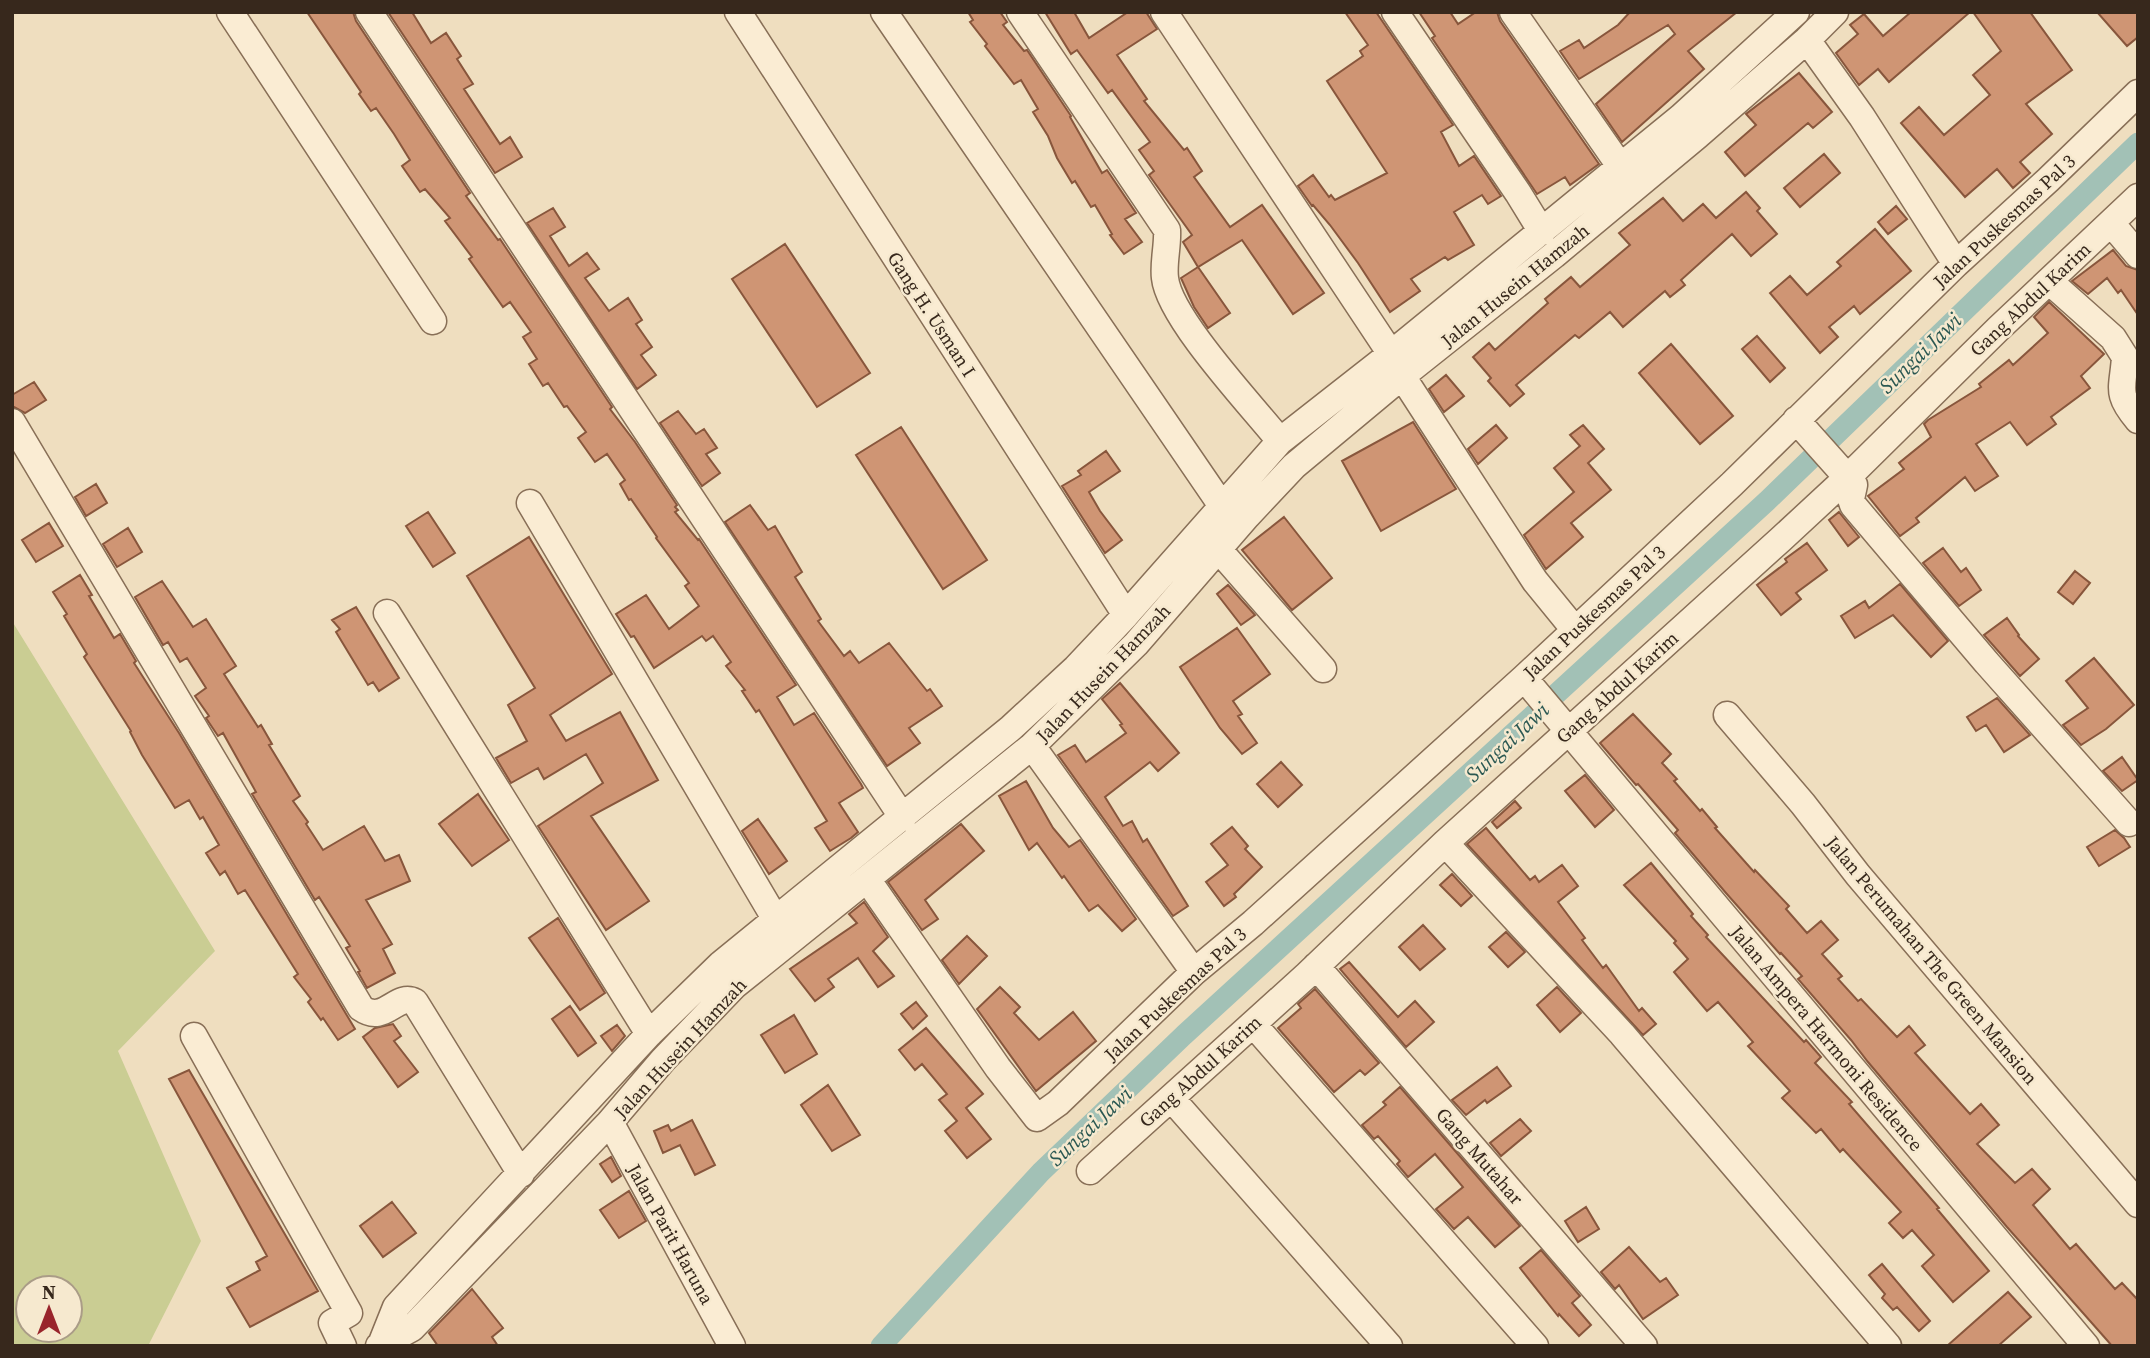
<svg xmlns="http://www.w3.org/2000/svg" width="2150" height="1358" font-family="'Source Serif 4',serif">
<rect width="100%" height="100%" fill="#efdebf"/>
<path fill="#cacd93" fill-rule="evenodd" d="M 12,621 L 215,951 L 118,1051 L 201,1241 L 148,1346 L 12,1346 ZM 28,1288 L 70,1288 L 70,1330 L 28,1330 Z"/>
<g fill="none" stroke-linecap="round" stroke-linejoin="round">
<path stroke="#a2c1b6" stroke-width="21" d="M 881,1346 L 1041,1172 L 1184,1035 L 1767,501 L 2138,143"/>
</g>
<path fill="#cf9574" stroke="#88563c" stroke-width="2" d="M 307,12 L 353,12 L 356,21 L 470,193 L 466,196 L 498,240 L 500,239 L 612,407 L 610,409 L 635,442 L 677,505 L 675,507 L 678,510 L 675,512 L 698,540 L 699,539 L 796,685 L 777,697 L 794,725 L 814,713 L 861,784 L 863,788 L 839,803 L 858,832 L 851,838 L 830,851 L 815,828 L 827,821 L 759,710 L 756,712 L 742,691 L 745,690 L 726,666 L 731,662 L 713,636 L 706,641 L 702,636 L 654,668 L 634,636 L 631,637 L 616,614 L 646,595 L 669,629 L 699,606 L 685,586 L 689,583 L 656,538 L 657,537 L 631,499 L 629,500 L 620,484 L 625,480 L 607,454 L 595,462 L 578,438 L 586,432 L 567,406 L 564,407 L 548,383 L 543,386 L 529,364 L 537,359 L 523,337 L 531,332 L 510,302 L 503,307 L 469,259 L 472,257 L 445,221 L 450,218 L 425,189 L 420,192 L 402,166 L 410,160 L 394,134 L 376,108 L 371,111 L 359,94 L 361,92 Z
M 388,12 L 412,12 L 431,43 L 446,33 L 461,56 L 457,59 L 473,84 L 464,89 L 500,144 L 510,137 L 522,157 L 495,173 Z
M 968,12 L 1000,12 L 1007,22 L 1003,25 L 1024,51 L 1027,50 L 1071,116 L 1070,117 L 1102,173 L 1107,170 L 1136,213 L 1125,219 L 1142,242 L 1124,254 L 1110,235 L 1112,234 L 1095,205 L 1091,207 L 1075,181 L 1072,183 L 1057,158 L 1048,136 L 1033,112 L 1038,109 L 1021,80 L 1014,84 L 985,46 L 987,44 L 970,22 L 973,20 Z
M 1045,12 L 1074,12 L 1089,38 L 1128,12 L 1146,12 L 1157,29 L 1117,55 L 1147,99 L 1144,101 L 1184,150 L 1187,148 L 1202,171 L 1194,177 L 1230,227 L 1262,205 L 1324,293 L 1293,314 L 1242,240 L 1198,267 L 1183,242 L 1192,235 L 1149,175 L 1154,171 L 1139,150 L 1150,142 L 1112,90 L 1108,93 L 1077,50 L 1071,54 Z
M 1345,12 L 1376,12 L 1453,125 L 1441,132 L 1459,166 L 1474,156 L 1501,196 L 1488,204 L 1482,195 L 1454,212 L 1474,245 L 1448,260 L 1445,257 L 1411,279 L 1420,291 L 1390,312 L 1358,263 L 1330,225 L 1313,205 L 1312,206 L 1298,186 L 1313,175 L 1329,197 L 1331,195 L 1335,200 L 1387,173 L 1327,81 L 1363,56 L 1360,51 L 1368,45 Z
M 1419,12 L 1450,12 L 1458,24 L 1476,12 L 1497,12 L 1500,21 L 1599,164 L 1570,185 L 1565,177 L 1537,194 L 1432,38 L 1435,36 Z
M 1630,12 L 1737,12 L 1688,51 L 1704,69 L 1622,142 L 1596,104 L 1675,34 L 1668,25 L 1579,79 L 1560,51 L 1579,40 L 1584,48 L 1618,25 Z
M 1911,12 L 1970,12 L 1889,82 L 1878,69 L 1859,85 L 1836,53 L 1858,34 L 1850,25 L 1864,14 L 1883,36 Z
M 1973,12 L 2030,12 L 2072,70 L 2026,104 L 2052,134 L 2020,162 L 2030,173 L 2013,188 L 1997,169 L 1965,197 L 1901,123 L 1919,107 L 1944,135 L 1990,95 L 1973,75 L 2001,51 Z
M 2097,12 L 2138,12 L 2138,37 L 2127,46 Z
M 1799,73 L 1832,112 L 1813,128 L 1808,123 L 1745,176 L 1725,152 L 1756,125 L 1746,114 Z
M 1824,154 L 1840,173 L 1800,207 L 1784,188 Z
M 1746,192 L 1760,208 L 1757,211 L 1777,234 L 1751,256 L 1732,234 L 1681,280 L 1685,285 L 1670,297 L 1665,291 L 1623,327 L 1610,312 L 1579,338 L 1575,335 L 1516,385 L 1524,394 L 1510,406 L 1488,381 L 1491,378 L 1473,357 L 1489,343 L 1495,350 L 1548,303 L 1545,299 L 1571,277 L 1580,287 L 1630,245 L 1619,233 L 1663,198 L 1683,221 L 1703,204 L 1716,218 Z
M 1896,206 L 1907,219 L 1888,234 L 1878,222 Z
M 553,208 L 565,227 L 550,236 L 569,266 L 587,253 L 599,269 L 585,278 L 609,311 L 628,298 L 642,320 L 636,324 L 652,347 L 641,355 L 656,375 L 637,389 L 527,223 Z
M 1875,229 L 1911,271 L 1860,314 L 1854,306 L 1829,327 L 1838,337 L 1820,353 L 1770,293 L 1790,276 L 1807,295 L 1841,266 L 1837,262 Z
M 785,244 L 870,373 L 817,407 L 732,279 Z
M 2113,250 L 2126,266 L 2138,270 L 2138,315 L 2121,290 L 2118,293 L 2107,278 L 2088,294 L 2072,281 Z
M 1198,267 L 1230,313 L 1208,328 L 1194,307 L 1181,278 Z
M 2049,302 L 2104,354 L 2081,376 L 2090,388 L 2051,417 L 2056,424 L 2027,445 L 2010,422 L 1976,444 L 1998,476 L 1975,491 L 1965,477 L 1916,518 L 1919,522 L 1900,536 L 1868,496 L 1904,469 L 1899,463 L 1931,437 L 1924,424 L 1928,420 L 1981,387 L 1979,384 L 2009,360 L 2013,365 L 2048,333 L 2034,317 Z
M 1757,336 L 1785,368 L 1770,382 L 1742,349 Z
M 1671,344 L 1733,416 L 1700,444 L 1639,373 Z
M 1446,375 L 1464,396 L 1444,412 L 1429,389 Z
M 34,382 L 46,400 L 25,413 L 12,406 L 12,395 Z
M 678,411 L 696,434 L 704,429 L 717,448 L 706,454 L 720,473 L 702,486 L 660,423 Z
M 1413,422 L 1456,489 L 1381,531 L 1342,461 Z
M 1496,425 L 1507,438 L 1478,464 L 1468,449 Z
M 1583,425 L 1604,449 L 1588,463 L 1611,490 L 1571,523 L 1583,537 L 1546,569 L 1524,535 L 1574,492 L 1554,468 L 1580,446 L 1570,435 Z
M 901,427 L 987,560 L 943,589 L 856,455 Z
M 1106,451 L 1120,471 L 1089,492 L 1100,511 L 1122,540 L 1105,553 L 1062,486 L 1081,475 L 1078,471 Z
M 96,484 L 107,503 L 86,516 L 75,497 Z
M 750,505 L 768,530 L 775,526 L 802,572 L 795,577 L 821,619 L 818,621 L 844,656 L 850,651 L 859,663 L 889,643 L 927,691 L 930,689 L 942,706 L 909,728 L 920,743 L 887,766 L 725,522 Z
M 428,512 L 455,553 L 433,567 L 406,526 Z
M 1839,512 L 1859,537 L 1848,546 L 1829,520 Z
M 1284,517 L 1332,578 L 1292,610 L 1242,550 Z
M 49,523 L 63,546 L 36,562 L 22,540 Z
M 128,528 L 142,552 L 117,567 L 103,544 Z
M 529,537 L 612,674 L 550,715 L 566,741 L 620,712 L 658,780 L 591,816 L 649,901 L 606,930 L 538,826 L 603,783 L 586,754 L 544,779 L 538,768 L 511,783 L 496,758 L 527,741 L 508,705 L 535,688 L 467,576 Z
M 1807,543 L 1827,570 L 1796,593 L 1801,599 L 1781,615 L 1757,585 L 1787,562 L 1785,559 Z
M 1943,548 L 1961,572 L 1966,568 L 1981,590 L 1959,606 L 1923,563 Z
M 2075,571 L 2090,583 L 2073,604 L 2058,592 Z
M 80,575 L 92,595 L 89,596 L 114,638 L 120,634 L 136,661 L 134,663 L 179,733 L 355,1029 L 338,1040 L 323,1018 L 321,1020 L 308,1002 L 311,999 L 294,977 L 298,974 L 245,890 L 238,894 L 225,871 L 220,875 L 206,853 L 219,845 L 203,817 L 200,819 L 189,800 L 175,808 L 142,755 L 130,732 L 131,731 L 84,657 L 87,654 L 64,616 L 67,614 L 53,592 Z
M 162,581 L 193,627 L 206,619 L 236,666 L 224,674 L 258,727 L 261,725 L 272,744 L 269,745 L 300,796 L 293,801 L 308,822 L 306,824 L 323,850 L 364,826 L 385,861 L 399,855 L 410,881 L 366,900 L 392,944 L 383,949 L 395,973 L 367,988 L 358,972 L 360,971 L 346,948 L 350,946 L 319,897 L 315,900 L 252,794 L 256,792 L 223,733 L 218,736 L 206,718 L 209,716 L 195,696 L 206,688 L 187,658 L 180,662 L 168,642 L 163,645 L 135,597 Z
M 1900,584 L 1948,641 L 1931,657 L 1893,615 L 1855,638 L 1841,616 L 1865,601 L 1869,608 Z
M 1228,585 L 1255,615 L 1241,625 L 1217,594 Z
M 356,607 L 399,678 L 379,691 L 373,682 L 368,685 L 336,632 L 340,629 L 332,620 Z
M 2007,618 L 2019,635 L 2018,636 L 2039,659 L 2020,676 L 1984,635 Z
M 1237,628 L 1270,674 L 1233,701 L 1242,714 L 1238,716 L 1257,743 L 1242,754 L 1220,728 L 1180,667 Z
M 2094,658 L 2134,705 L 2106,729 L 2081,745 L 2063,725 L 2088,708 L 2066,681 Z
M 1120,683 L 1179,753 L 1158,771 L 1150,762 L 1105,797 L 1123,826 L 1132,821 L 1143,842 L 1147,839 L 1188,906 L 1173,916 L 1058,755 L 1075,745 L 1086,762 L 1126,733 L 1120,725 L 1122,724 L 1102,699 Z
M 1997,698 L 2030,735 L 2004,752 L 1986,725 L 1976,731 L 1967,717 Z
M 1633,714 L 1671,754 L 1662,763 L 1677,779 L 1674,781 L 1700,811 L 1702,809 L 1717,827 L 1715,828 L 1754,872 L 1755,870 L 1789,906 L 1786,909 L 1807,933 L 1821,921 L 1838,940 L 1822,954 L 1842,976 L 1838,979 L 1858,1001 L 1861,999 L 1897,1037 L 1909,1026 L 1925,1045 L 1915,1053 L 1970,1114 L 1981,1104 L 1999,1125 L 1977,1144 L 2015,1183 L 2032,1169 L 2050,1189 L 2033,1205 L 2070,1249 L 2076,1244 L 2115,1289 L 2122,1283 L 2138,1300 L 2138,1346 L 2112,1346 L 2106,1339 L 2007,1227 L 1868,1062 L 1851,1040 L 1798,979 L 1802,976 L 1781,953 L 1780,954 L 1726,893 L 1675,833 L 1678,830 L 1638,784 L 1636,785 L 1600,743 Z
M 2122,757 L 2138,780 L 2122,791 L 2103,771 Z
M 1281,762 L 1302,785 L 1278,807 L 1257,784 Z
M 1585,775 L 1614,810 L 1595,827 L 1565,791 Z
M 1026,781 L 1053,828 L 1069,847 L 1080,840 L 1136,919 L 1122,931 L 1098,905 L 1089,911 L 1064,876 L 1062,878 L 1037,843 L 1029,850 L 999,796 Z
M 478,794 L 509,840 L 472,866 L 439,824 Z
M 1515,801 L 1521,808 L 1497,828 L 1492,822 Z
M 758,819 L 787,861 L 769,874 L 742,831 Z
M 961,824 L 984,851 L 925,900 L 938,919 L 922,930 L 888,882 Z
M 1232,827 L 1248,846 L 1245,849 L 1262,867 L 1234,894 L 1236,897 L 1224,906 L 1206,882 L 1228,865 L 1211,844 Z
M 1486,828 L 1530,880 L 1535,876 L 1539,882 L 1562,865 L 1578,886 L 1558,902 L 1585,938 L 1582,940 L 1603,968 L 1606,965 L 1639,1011 L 1642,1008 L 1656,1024 L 1643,1035 L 1467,844 Z
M 2115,830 L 2124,838 L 2130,847 L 2099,866 L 2087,847 Z
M 1651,863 L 1693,914 L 1691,916 L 1708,935 L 1706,937 L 1804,1042 L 1806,1040 L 1821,1057 L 1815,1063 L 1852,1102 L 1849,1104 L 1939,1208 L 1937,1209 L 1989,1271 L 1953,1302 L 1922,1266 L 1934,1255 L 1912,1230 L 1903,1238 L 1889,1223 L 1901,1212 L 1843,1149 L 1840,1152 L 1821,1129 L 1816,1133 L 1782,1098 L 1790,1091 L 1748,1046 L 1753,1042 L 1718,1002 L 1707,1011 L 1674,972 L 1688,959 L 1674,943 L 1676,941 L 1624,885 Z
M 1452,874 L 1472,896 L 1461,906 L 1440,885 Z
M 864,902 L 888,937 L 873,951 L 894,976 L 878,987 L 858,958 L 828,979 L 834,987 L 815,1001 L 790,969 L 857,923 L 849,914 Z
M 558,918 L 605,993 L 580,1010 L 529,938 Z
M 1423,925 L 1445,949 L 1420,970 L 1399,947 Z
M 1506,932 L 1525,952 L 1508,967 L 1489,947 Z
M 967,936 L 987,956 L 959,984 L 942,960 Z
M 1349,962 L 1398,1017 L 1415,1001 L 1434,1022 L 1406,1047 L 1340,969 Z
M 1000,987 L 1020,1007 L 1014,1013 L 1039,1040 L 1073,1012 L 1096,1041 L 1036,1091 L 977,1009 Z
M 1557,987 L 1581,1013 L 1560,1032 L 1537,1005 Z
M 1315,989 L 1379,1063 L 1365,1075 L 1360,1070 L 1334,1092 L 1278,1028 L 1301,1008 L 1298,1004 Z
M 916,1002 L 927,1016 L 913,1029 L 901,1014 Z
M 570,1006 L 596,1043 L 578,1056 L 552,1019 Z
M 794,1015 L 817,1054 L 785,1073 L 761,1035 Z
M 393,1024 L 401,1036 L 394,1041 L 418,1072 L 398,1087 L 363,1037 L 375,1028 Z
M 617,1025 L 625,1036 L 612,1051 L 601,1036 Z
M 926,1028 L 983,1094 L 966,1108 L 991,1139 L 967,1158 L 945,1131 L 957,1121 L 939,1100 L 947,1094 L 922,1064 L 915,1070 L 899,1050 Z
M 1497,1067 L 1511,1086 L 1487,1103 L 1485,1100 L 1466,1115 L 1452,1100 Z
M 189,1070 L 318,1291 L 250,1327 L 227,1288 L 260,1270 L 256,1262 L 267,1256 L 169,1079 Z
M 828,1085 L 860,1135 L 832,1151 L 801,1105 Z
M 1400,1087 L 1520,1226 L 1495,1247 L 1468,1217 L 1454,1229 L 1436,1209 L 1463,1187 L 1435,1154 L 1408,1177 L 1397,1164 L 1400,1161 L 1378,1136 L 1374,1139 L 1362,1125 L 1386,1105 L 1383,1102 Z
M 1520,1119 L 1531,1131 L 1501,1156 L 1490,1143 Z
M 692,1120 L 715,1165 L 695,1175 L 680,1145 L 663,1153 L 654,1131 L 668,1125 L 671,1131 Z
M 611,1157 L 621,1176 L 612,1182 L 600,1164 Z
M 629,1191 L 646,1221 L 619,1238 L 600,1210 Z
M 392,1202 L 416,1233 L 383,1257 L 360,1226 Z
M 1586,1207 L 1599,1229 L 1578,1242 L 1565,1221 Z
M 1629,1247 L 1660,1282 L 1666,1278 L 1678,1295 L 1643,1319 L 1619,1285 L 1615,1289 L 1601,1272 Z
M 1541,1250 L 1580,1296 L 1572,1303 L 1591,1325 L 1579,1336 L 1559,1314 L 1558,1316 L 1520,1268 Z
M 1882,1264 L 1930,1321 L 1919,1331 L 1897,1307 L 1893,1310 L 1882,1298 L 1885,1294 L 1869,1275 Z
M 472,1289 L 503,1328 L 492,1337 L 498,1346 L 438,1346 L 429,1333 Z
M 2008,1292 L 2031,1317 L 1998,1346 L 1947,1346 Z"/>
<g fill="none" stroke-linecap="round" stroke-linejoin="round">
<g stroke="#886f57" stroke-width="29">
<path id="minor" d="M 230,12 L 433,321
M 369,12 L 903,818
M 738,12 L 1126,615
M 884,12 L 1222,506
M 1020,12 L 1167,230 C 1168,246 1163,263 1165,278 C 1169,318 1253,407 1280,441
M 1164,12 L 1391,354
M 1395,12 L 1518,193 L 1542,232
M 1513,12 L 1620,166
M 1807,40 L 1862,117 L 1956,264
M 2111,223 L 2138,255
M 2049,281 L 2113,338 L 2125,357 C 2123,389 2115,393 2138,420
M 1402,376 L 1535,581 L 1575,630
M 1796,420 L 1854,485 L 1851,499 L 1853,505 L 1987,663 L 2129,823
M 12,422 L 361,1008 C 385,1025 396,992 415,1002 L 521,1174
M 530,503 L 776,920
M 1218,549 L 1323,669
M 387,613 L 649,1034
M 1524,678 L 2086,1346
M 1727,715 L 1803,804 L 1858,875 L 2138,1204
M 1032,746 L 1194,972
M 1445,843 L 1622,1034 L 1888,1346
M 867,879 L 998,1068 L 1037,1118 L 1058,1103 L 1194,972 L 1253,923 L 1524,678 L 1732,484 L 1956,264 L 2048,180 L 2138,93
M 1316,966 L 1644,1346
M 1253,1024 L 1535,1346
M 194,1036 L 349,1313 L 332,1323 L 343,1346
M 1171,1098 L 1389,1346
M 610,1122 L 732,1346
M 1090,1171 L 1307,975 L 1445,843 L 1780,540 L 1847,478 L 1998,329 L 2138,197
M 382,1342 L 396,1307 L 649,1034 L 721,964 L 1011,728 L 1076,668 L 1126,615 L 1280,441 L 1391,354 L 1681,117 L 1796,12
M 379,1346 L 412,1328 L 610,1122 L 663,1060 L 734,986 L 1032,746 L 1136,644 L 1247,516 L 1294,466 L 1402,376 L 1554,255 L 1698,135 L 1807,40 L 1835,12"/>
</g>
<use href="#minor" stroke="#faecd3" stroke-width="26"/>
</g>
<g text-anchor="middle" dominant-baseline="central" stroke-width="5" stroke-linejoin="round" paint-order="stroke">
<g font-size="19" fill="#37281c" stroke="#f6e9cf">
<text transform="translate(2004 221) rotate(-43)">Jalan Puskesmas Pal 3</text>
<text transform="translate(1515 285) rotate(-39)">Jalan Husein Hamzah</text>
<text transform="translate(2030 299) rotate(-43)">Gang Abdul Karim</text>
<text transform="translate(932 314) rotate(57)">Gang H. Usman I</text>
<text transform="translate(1594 612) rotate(-43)">Jalan Puskesmas Pal 3</text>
<text transform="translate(1103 673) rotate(-46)">Jalan Husein Hamzah</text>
<text transform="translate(1617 687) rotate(-42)">Gang Abdul Karim</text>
<text transform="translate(1932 960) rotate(50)">Jalan Perumahan The Green Mansion</text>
<text transform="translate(1175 994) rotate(-43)">Jalan Puskesmas Pal 3</text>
<text transform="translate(1827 1038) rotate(50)">Jalan Ampera Harmoni Residence</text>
<text transform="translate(680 1048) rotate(-47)">Jalan Husein Hamzah</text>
<text transform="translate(1200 1071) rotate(-42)">Gang Abdul Karim</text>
<text transform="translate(1480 1156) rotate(49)">Gang Mutahar</text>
<text transform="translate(671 1234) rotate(61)">Jalan Parit Haruna</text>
</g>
<g font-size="21" font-style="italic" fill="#2b5852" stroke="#f6e9cf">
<text transform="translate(1920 353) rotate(-44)">Sungai Jawi</text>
<text transform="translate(1507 742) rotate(-43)">Sungai Jawi</text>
<text transform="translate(1090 1126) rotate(-43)">Sungai Jawi</text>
</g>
</g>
<rect width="2150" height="1358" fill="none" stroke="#37281c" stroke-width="28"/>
<g transform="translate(49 1309)"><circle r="33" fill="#f6e9cf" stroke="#aa9c87" stroke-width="2"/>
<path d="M0-5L12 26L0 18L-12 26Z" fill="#99252c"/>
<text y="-10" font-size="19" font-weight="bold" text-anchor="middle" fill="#37281c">N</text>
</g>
</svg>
